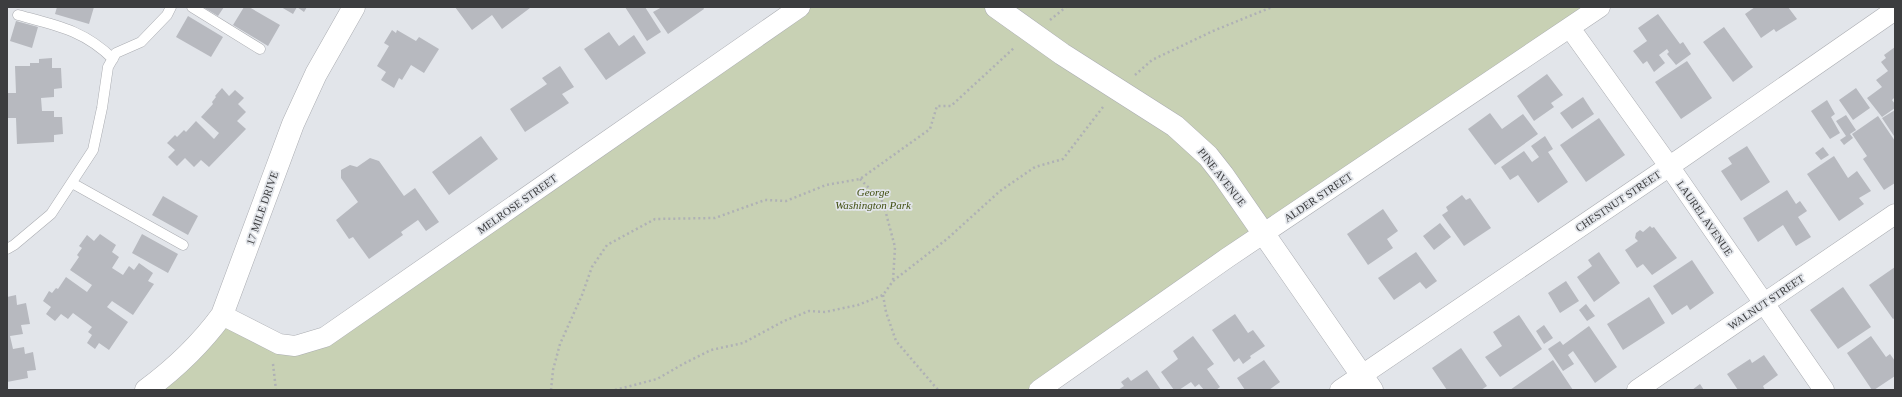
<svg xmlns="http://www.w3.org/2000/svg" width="1902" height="397" font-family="'Times New Roman',serif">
<rect width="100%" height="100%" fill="#e2e5ea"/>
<path fill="#c8d1b4" d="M 800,7 L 1600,7 L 1039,390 L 146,390 L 222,315 L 295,346 Z"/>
<path fill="#b7b9bf" d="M 57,7 L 94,7 L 89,24 L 55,14 Z
M 203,7 L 224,7 L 218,16 Z
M 244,7 L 249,7 L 280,25 L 268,46 L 233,25 Z
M 281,7 L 307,7 L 304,12 L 297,7 L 293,14 Z
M 455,7 L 529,7 L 530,8 L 502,29 L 492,15 L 472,30 Z
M 625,7 L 645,7 L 661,32 L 647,41 Z
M 662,7 L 703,7 L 704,9 L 668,34 L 653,12 Z
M 1755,7 L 1788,7 L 1797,19 L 1776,32 L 1774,29 L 1761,38 L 1745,14 Z
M 1658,14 L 1680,44 L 1683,42 L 1691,54 L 1676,65 L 1667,54 L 1669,52 L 1667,49 L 1659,55 L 1665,63 L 1654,72 L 1647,61 L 1643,64 L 1633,51 L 1647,41 L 1638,28 Z
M 188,16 L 223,37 L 211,57 L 176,37 Z
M 16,21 L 38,27 L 32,48 L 10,41 Z
M 1724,27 L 1753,67 L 1733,82 L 1703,42 Z
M 392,30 L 396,33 L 397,30 L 416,41 L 419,37 L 439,49 L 424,73 L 411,65 L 402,80 L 399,78 L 394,88 L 381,80 L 386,72 L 377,66 L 389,46 L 384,43 Z
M 609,32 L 619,46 L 634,35 L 646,53 L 606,80 L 584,49 Z
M 1895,47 L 1895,97 L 1892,100 L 1895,104 L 1895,108 L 1882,117 L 1867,98 L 1882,87 L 1876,80 L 1888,71 L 1881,62 L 1886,58 L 1884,55 Z
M 52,58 L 52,68 L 61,68 L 62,88 L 54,89 L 54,97 L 41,98 L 42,111 L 54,111 L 54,117 L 62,117 L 63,134 L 54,135 L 54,142 L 17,144 L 16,118 L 7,118 L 7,93 L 16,93 L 15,66 L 30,66 L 30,63 L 39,63 L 39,59 Z
M 1687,61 L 1712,98 L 1681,119 L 1655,82 Z
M 560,66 L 574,87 L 562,94 L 569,103 L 525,132 L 510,109 L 547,84 L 542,78 Z
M 1547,74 L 1563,95 L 1551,103 L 1554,107 L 1534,121 L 1517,96 Z
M 222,88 L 229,96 L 235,90 L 244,98 L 238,104 L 246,112 L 237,121 L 246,129 L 209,167 L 201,160 L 194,167 L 185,158 L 177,166 L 168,157 L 175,150 L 167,143 L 175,135 L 177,137 L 184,130 L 186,132 L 196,121 L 214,139 L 219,133 L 201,117 L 213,104 L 212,102 L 216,97 L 215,96 Z
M 1856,88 L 1870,108 L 1853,120 L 1839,100 Z
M 1583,97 L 1594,114 L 1572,129 L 1560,113 Z
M 1827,100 L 1835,114 L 1831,117 L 1840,133 L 1830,139 L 1811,111 Z
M 1895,110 L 1895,136 L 1894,136 L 1882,118 Z
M 1490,113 L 1502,129 L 1523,114 L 1538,134 L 1495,165 L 1468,129 Z
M 1846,115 L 1856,130 L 1850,134 L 1853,138 L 1844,145 L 1840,140 L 1846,136 L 1836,121 Z
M 1878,116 L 1895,141 L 1895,183 L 1884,190 L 1863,159 L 1867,156 L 1852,134 Z
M 1599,118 L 1625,155 L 1586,182 L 1560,145 Z
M 481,136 L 498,159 L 449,195 L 432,172 Z
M 1545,136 L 1553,149 L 1548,152 L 1568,182 L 1538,203 L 1518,175 L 1510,180 L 1501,167 L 1524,151 L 1532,162 L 1539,157 L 1531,146 Z
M 1747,146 L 1770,182 L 1741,201 L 1721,171 L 1732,164 L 1728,158 Z
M 1823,147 L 1829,155 L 1821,160 L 1815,153 Z
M 1834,156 L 1848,178 L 1857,171 L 1871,191 L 1859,198 L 1864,204 L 1839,221 L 1807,174 Z
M 370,158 L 379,161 L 404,196 L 415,188 L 439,222 L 426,231 L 418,220 L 401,232 L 403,235 L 369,259 L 353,237 L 349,239 L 336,220 L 358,202 L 341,178 L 341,170 L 350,165 L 357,167 Z
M 1787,190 L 1796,204 L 1800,201 L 1807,211 L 1798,217 L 1811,237 L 1796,246 L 1783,225 L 1758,242 L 1743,218 Z
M 1462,195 L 1466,200 L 1470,198 L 1491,228 L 1464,246 L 1442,215 L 1448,211 L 1446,207 Z
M 163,196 L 198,216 L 188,235 L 152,215 Z
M 1383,209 L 1398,231 L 1387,239 L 1393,248 L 1368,265 L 1347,234 Z
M 1440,223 L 1451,237 L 1434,250 L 1423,236 Z
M 1650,226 L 1652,228 L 1654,227 L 1677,258 L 1652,275 L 1643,264 L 1637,268 L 1625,250 L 1638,241 L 1635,238 L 1636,233 L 1640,230 L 1643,232 Z
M 100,234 L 116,245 L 112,252 L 119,257 L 112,268 L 123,275 L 129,266 L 134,270 L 139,263 L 153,273 L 148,281 L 154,284 L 133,315 L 112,301 L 107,307 L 128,322 L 109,350 L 99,343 L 95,349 L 87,343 L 92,335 L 88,332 L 92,327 L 73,313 L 68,319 L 61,314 L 55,321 L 46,314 L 51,307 L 43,301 L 49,291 L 52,293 L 56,288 L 58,289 L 66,277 L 87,292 L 92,285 L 70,270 L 79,257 L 77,255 L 82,248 L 79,246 L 87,235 L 94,241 Z
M 142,234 L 178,254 L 168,273 L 132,253 Z
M 1416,252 L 1437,281 L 1426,289 L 1420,282 L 1394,300 L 1378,278 Z
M 1599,252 L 1620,283 L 1594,302 L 1577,277 L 1592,266 L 1588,260 Z
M 1692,260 L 1714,293 L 1690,310 L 1687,305 L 1672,315 L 1653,286 Z
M 1895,267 L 1895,318 L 1893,319 L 1869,285 Z
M 1566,281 L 1579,301 L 1560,313 L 1548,293 Z
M 1843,287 L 1871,327 L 1838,349 L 1810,310 Z
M 16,295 L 17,305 L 26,303 L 30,324 L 21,325 L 23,334 L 10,336 L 13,349 L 24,347 L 25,354 L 33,352 L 36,370 L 27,371 L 28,378 L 7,382 L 7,297 Z
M 1649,297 L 1665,323 L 1623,350 L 1607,324 Z
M 1586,304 L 1595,316 L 1587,321 L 1579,310 Z
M 1235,314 L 1248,333 L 1253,330 L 1265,346 L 1250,356 L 1251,358 L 1243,364 L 1239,358 L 1234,362 L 1212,330 Z
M 1519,315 L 1542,349 L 1500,377 L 1485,357 L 1502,346 L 1493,332 Z
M 1544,325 L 1553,338 L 1544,344 L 1536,331 Z
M 1589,326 L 1617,367 L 1595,383 L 1573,351 L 1568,355 L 1574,364 L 1563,371 L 1548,349 L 1560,341 L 1563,345 Z
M 1193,336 L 1214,364 L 1207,369 L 1220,387 L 1216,390 L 1204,390 L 1199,384 L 1195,387 L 1191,382 L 1179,390 L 1174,390 L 1161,372 L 1178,359 L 1173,351 Z
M 1871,336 L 1886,357 L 1890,354 L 1895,361 L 1895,376 L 1874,390 L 1872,390 L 1847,353 Z
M 1461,348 L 1487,386 L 1481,390 L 1447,390 L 1432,368 Z
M 1764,355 L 1778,375 L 1763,386 L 1765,390 L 1738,390 L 1727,374 L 1750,359 L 1752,363 Z
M 1264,360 L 1280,382 L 1269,390 L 1245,390 L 1237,378 Z
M 1553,360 L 1573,390 L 1510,390 Z
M 1147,370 L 1161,390 L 1118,390 L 1124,386 L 1121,382 L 1128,377 L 1131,381 Z
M 1700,384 L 1704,390 L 1692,390 Z"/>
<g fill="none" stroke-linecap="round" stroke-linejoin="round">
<g stroke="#abadb2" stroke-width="11">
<path id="service" d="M 192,7 L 260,49
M 18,15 C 55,25 84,30 113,59
M 72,183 L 183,245
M 7,249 L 14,245 L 51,214 L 93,150 L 102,108 L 108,67 L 116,53 L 141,42 L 167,15 L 171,7"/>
</g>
<g stroke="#abadb2" stroke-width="21">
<path id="minor" d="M 1570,28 L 1669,166 L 1824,390
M 222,315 L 279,344 L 295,346 L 325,337 L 800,7
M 1039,390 L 1227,258 L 1600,7
M 1340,390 L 1683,157 L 1895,10
M 1637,390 L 1895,214"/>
</g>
<g stroke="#abadb2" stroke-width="23">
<path id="secondary" d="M 996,7 L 1062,54 L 1175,126 L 1208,156 L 1223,175 L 1372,390
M 146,390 C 176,368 200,345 222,315 L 293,124 L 316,74 L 354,7"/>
</g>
<path stroke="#afb1b5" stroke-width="2.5" stroke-dasharray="2 3" stroke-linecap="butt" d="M 1050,20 L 1066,7
M 1135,75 L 1152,60 L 1213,31 L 1272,7
M 860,179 L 883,202 L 895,247 L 893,281
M 883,295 L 886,312 L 896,341 L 938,390
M 273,364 L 276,390
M 551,390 L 553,370 L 560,344 L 582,295 L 592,267 L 607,245 L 655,219 L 715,218 L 765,200 L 786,201 L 826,185 L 860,179 L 930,129 L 937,106 L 951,106 L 1015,47
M 615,390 L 657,379 L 683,364 L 711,350 L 743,343 L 784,321 L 809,311 L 825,312 L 858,305 L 883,295 L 893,281 L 947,239 L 1000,191 L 1035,167 L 1063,159 L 1103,107"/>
<use href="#service" stroke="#fff" stroke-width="10"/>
<use href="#minor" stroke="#fff" stroke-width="20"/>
<use href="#secondary" stroke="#fff" stroke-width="22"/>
</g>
<g text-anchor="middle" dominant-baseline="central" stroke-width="3.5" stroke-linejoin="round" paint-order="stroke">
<g font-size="11" fill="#3c3d3f" stroke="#e2e5ea">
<text transform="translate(1222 177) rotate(52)">PINE AVENUE</text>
<text transform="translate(1318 197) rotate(-34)">ALDER STREET</text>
<text transform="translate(1618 201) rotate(-34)">CHESTNUT STREET</text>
<text transform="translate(517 204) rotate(-35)">MELROSE STREET</text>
<text transform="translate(262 208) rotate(-71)">17 MILE DRIVE</text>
<text transform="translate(1705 218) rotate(55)">LAUREL AVENUE</text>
<text transform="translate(1766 302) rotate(-34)">WALNUT STREET</text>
</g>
<g font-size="11" font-style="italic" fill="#3e4c0e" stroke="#e2e5ea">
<text x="873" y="192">George<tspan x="873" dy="13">Washington Park</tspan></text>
</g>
</g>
<rect width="1902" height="397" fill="none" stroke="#3c3d3f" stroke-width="16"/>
</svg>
